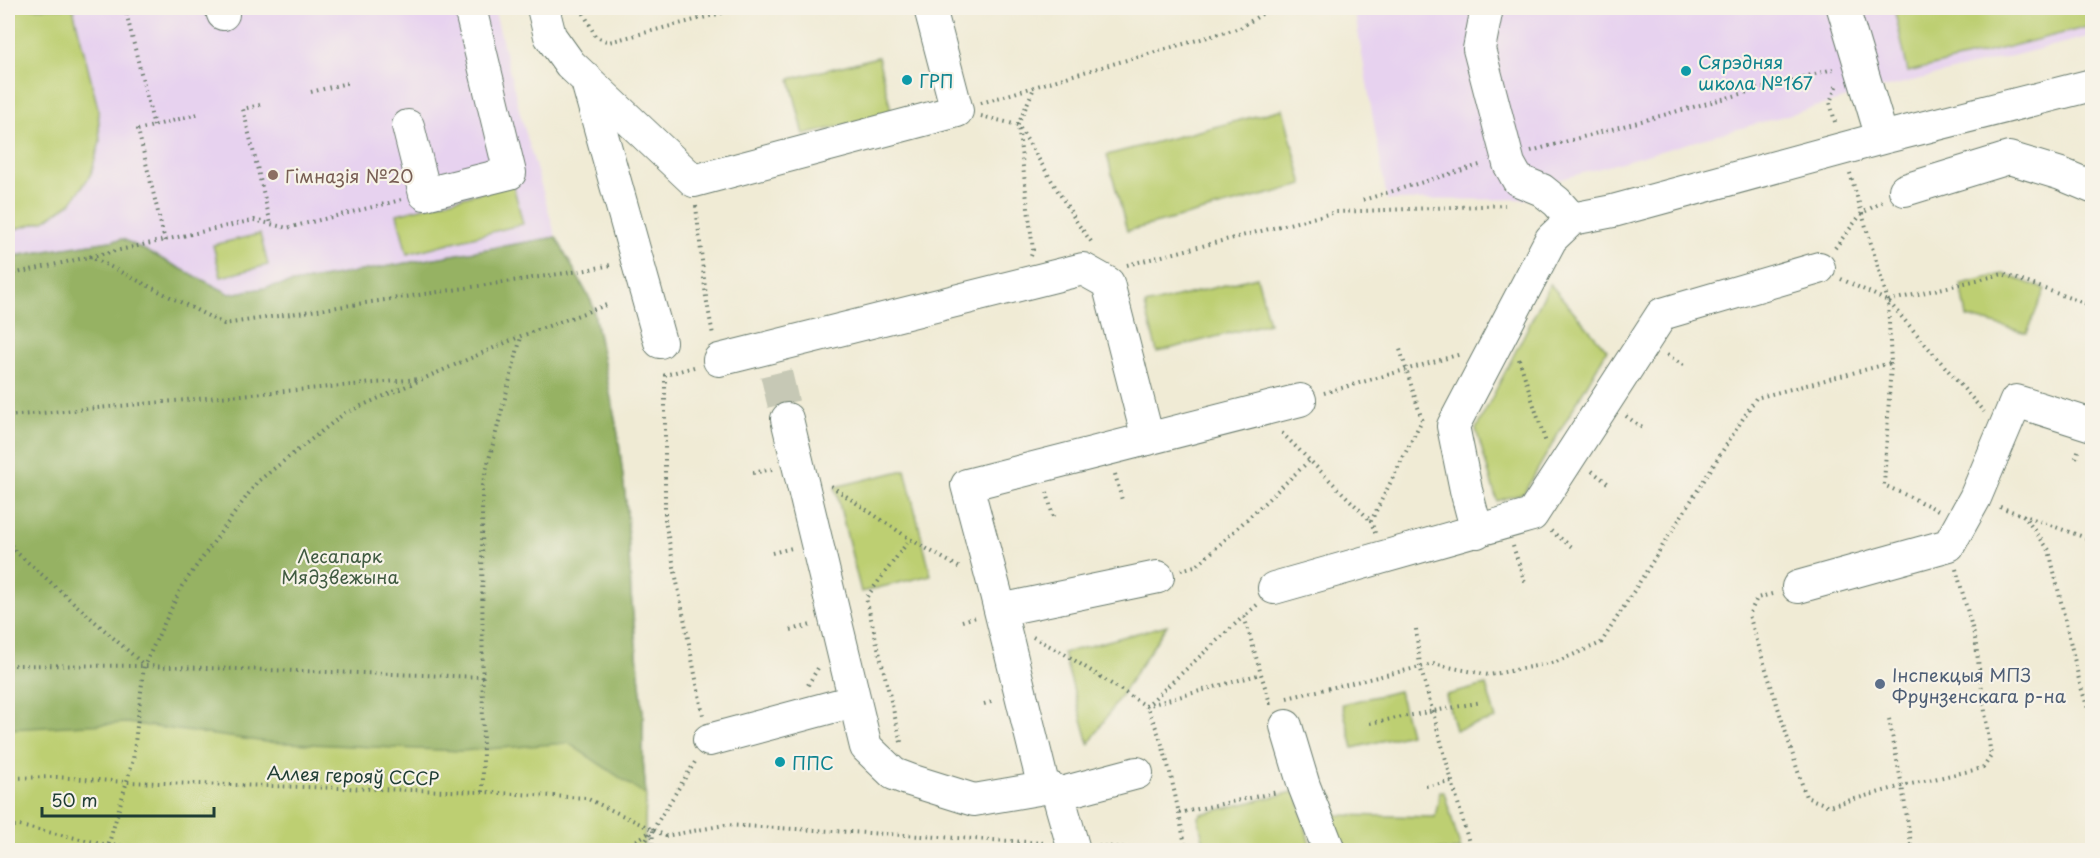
<svg xmlns="http://www.w3.org/2000/svg" width="2100" height="858" font-family="'Playpen Sans',sans-serif">
<rect width="100%" height="100%" fill="#f7f3e8"/>
<filter id="ink" filterUnits="userSpaceOnUse"><feTurbulence type="fractalNoise" baseFrequency=".0167" numOctaves="2"/><feDisplacementMap in="SourceGraphic" scale="12" xChannelSelector="R" yChannelSelector="G"/><feConvolveMatrix kernelMatrix="1 2 1 2 8 2 1 2 1" color-interpolation-filters="sRGB"/></filter>
<filter id="wash" filterUnits="userSpaceOnUse"><feTurbulence type="fractalNoise" baseFrequency=".008" numOctaves="4" result="noise"/><feDisplacementMap in="SourceGraphic" scale="24" xChannelSelector="R" yChannelSelector="G"/><feGaussianBlur stdDeviation="1.35" result="paint"/><feColorMatrix in="noise" values="0 0 0 0 0 0 0 0 0 0 0 0 0 0 0 0 0 1.4 0 .05"/><feComposite in="paint" operator="in"/></filter>
<g filter="url(#wash)">
<rect width="100%" height="100%" fill="#f0ebd5"/>
<path fill="#e7d2ef" d="M 8,8 L 494,8 L 520,113 L 556,237 L 230,294 L 123,239 L 8,257 Z
M 1354,8 L 2092,8 L 2092,36 L 1868,92 L 1544,184 L 1541,199 L 1387,200 Z"/>
<path fill="#bdcf72" stroke="#6e8653" stroke-width="1.5" d="M 8,8 L 73,8 L 98,108 L 100,142 L 91,174 L 72,202 L 44,221 L 12,230 L 8,230 Z
M 1894,8 L 2092,8 L 2092,26 L 1908,72 Z
M 878,57 L 892,114 L 804,135 L 790,79 Z
M 1283,109 L 1303,185 L 1127,231 L 1107,155 Z
M 513,184 L 523,224 L 407,254 L 397,214 Z
M 260,234 L 268,265 L 221,277 L 213,245 Z
M 556,237 L 592,303 L 618,434 L 627,511 L 631,595 L 643,713 L 643,759 L 646,795 L 644,850 L 8,850 L 8,257 L 123,239 L 230,294 Z
M 2003,274 L 2045,289 L 2027,333 L 1967,317 L 1961,284 Z
M 1257,277 L 1269,323 L 1157,352 L 1145,305 Z
M 1550,284 L 1607,350 L 1524,493 L 1497,501 L 1476,429 Z
M 905,470 L 931,575 L 861,592 L 835,487 Z
M 1167,625 L 1089,744 L 1063,653 Z
M 1486,685 L 1496,719 L 1455,730 L 1446,695 Z
M 1399,691 L 1410,734 L 1353,748 L 1342,704 Z
M 1440,791 L 1444,792 L 1461,850 L 1341,850 L 1326,796 L 1333,796 L 1337,815 L 1435,817 Z
M 1293,792 L 1298,796 L 1311,850 L 1209,850 L 1205,848 L 1198,817 L 1201,814 Z"/>
<path fill="#96b264" stroke="#5a784c" stroke-width="1.5" d="M 556,237 L 592,303 L 618,434 L 627,511 L 631,595 L 643,713 L 643,759 L 646,795 L 568,743 L 461,751 L 266,742 L 127,723 L 8,729 L 8,257 L 123,239 L 230,294 Z"/>
</g>
<g filter="url(#ink)">
<g fill="none" stroke-linecap="round" stroke-linejoin="round">
<path stroke="#c6c8b5" stroke-width="32" stroke-dasharray="32 16" stroke-linecap="butt" d="M 776,373 L 787,419"/>
<g stroke="#687a6c" stroke-width="34">
<path id="minor" d="M 221,8 L 223,14
M 543,8 L 550,36 L 570,64 L 694,181 L 957,111 L 930,8
M 1487,8 L 1479,49 L 1509,164 L 1518,180 L 1542,190 L 1557,202 L 1572,219
M 1843,8 L 1882,138
M 586,78 L 660,342
M 408,126 L 425,194 L 510,173 L 470,8
M 1905,190 L 2009,158 L 2061,174 L 2092,187
M 719,360 L 1083,269 L 1108,283 L 1148,439
M 787,419 L 866,747 L 894,774 L 910,780 L 974,800 L 1044,788
M 1477,532 L 1466,490 L 1453,426 L 1551,239 L 1572,219 L 1613,211 L 1882,138 L 2092,85
M 1798,587 L 1949,545 L 1975,498 L 2016,401 L 2092,425
M 1274,588 L 1532,515 L 1662,314 L 1819,268
M 1000,610 L 1158,577
M 1286,726 L 1304,786 L 1329,850
M 709,740 L 854,701
M 1058,794 L 1137,773
M 1074,850 L 1058,794 L 1053,789 L 1044,788 L 996,594 L 967,485 L 1300,400"/>
</g>
<path stroke="#687a6c" stroke-width="4" stroke-dasharray="1.5 4.5" stroke-linecap="butt" d="M 125,8 L 154,126
M 581,8 L 596,37 L 609,42 L 741,8
M 997,8 L 998,13
M 311,92 L 347,83
M 981,103 L 1070,76 L 1240,28 L 1271,8
M 260,105 L 243,109 L 271,224
M 981,116 L 1018,125 L 1078,224 L 1093,244
M 1835,122 L 1830,102 L 1837,84
M 1531,151 L 1833,69
M 1850,173 L 1888,301
M 1363,200 L 1483,164
M 696,206 L 706,297 L 713,335
M 165,241 L 138,130 L 198,114
M 1835,248 L 1862,213 L 1882,202
M 89,256 L 224,324 L 586,270 L 611,265
M 1031,256 L 1033,250 L 1018,125 L 1034,88
M 1127,265 L 1336,212 L 1505,205
M 8,275 L 254,220 L 287,228 L 401,200
M 1841,279 L 1888,301 L 1984,412
M 1667,355 L 1684,366
M 1519,359 L 1546,443
M 1891,363 L 1884,485 L 1938,510
M 694,367 L 665,375 L 665,521 L 703,715
M 1324,393 L 1461,354
M 8,416 L 419,379
M 1626,416 L 1645,430
M 1282,433 L 1371,521
M 2076,458 L 2079,448
M 1592,471 L 1610,485
M 753,473 L 772,469
M 1115,474 L 1122,500
M 831,486 L 910,539 L 962,569
M 1047,492 L 1053,517
M 2000,507 L 2092,540
M 2023,515 L 2049,550 L 2080,684 L 2088,709 L 2092,716
M 1551,531 L 1572,547
M 1375,533 L 1371,521 L 1422,420 L 1399,346
M 8,540 L 14,550 L 144,665
M 1513,546 L 1525,583
M 772,553 L 792,548
M 1181,570 L 1198,565 L 1310,460
M 1772,594 L 1757,598 L 1749,615 L 1806,797 L 1829,806 L 1902,786 L 1983,768 L 1991,756 L 1975,638 L 1956,569
M 1257,605 L 1244,616 L 1261,674
M 962,621 L 976,617
M 1416,629 L 1420,666 L 1471,850
M 791,630 L 811,625
M 1033,637 L 1063,653 L 1146,706 L 1261,674 L 1270,703 L 1274,702
M 8,665 L 144,666 L 484,677
M 808,685 L 818,668
M 1287,698 L 1433,664 L 1489,675 L 1556,662 L 1601,643 L 1756,398 L 1891,363 L 1888,301 L 2003,274 L 2092,306
M 984,704 L 995,701
M 1889,719 L 1902,786 L 1912,850
M 1370,723 L 1482,702
M 901,742 L 866,598 L 910,539
M 8,778 L 56,777 L 126,782 L 483,792 L 586,798 L 666,836 L 725,825 L 1046,843
M 1426,786 L 1452,782
M 483,792 L 482,486 L 521,337
M 1179,813 L 1278,792
M 8,826 L 20,826 L 108,845 L 201,850
M 1098,846 L 1157,850
M 107,850 L 133,760 L 144,666 L 182,586 L 257,482 L 345,413 L 521,336 L 606,305
M 621,850 L 650,832
M 640,850 L 695,762
M 652,850 L 653,830
M 1186,850 C 1177,805 1168,747 1146,706 L 1244,616"/>
<use href="#minor" stroke="#fff" stroke-width="32"/>
</g>
</g>
<g fill="#0f9aa8" stroke="#f7f3e8" stroke-width="2">
<circle cx="1686" cy="71" r="6"/>
<circle cx="907" cy="80" r="6"/>
<circle cx="780" cy="762" r="6"/>
</g>
<circle fill="#8d6e63" stroke="#f7f3e8" stroke-width="2" cx="273" cy="175" r="6"/>
<circle fill="#5c6f8a" stroke="#f7f3e8" stroke-width="2" cx="1880" cy="684" r="6"/>
<g text-anchor="middle" dominant-baseline="central" stroke-width="4.5" stroke-linejoin="round" paint-order="stroke">
<g font-size="18" fill="#0d838f" stroke="#f7f3e8" text-anchor="start">
<text x="1698" y="61">Сярэдняя<tspan x="1698" dy="21">школа №167</tspan></text>
<text x="919" y="80">ГРП</text>
<text x="792" y="762">ППС</text>
</g>
<g font-size="18" fill="#785e54" stroke="#f7f3e8" text-anchor="start">
<text x="285" y="175">Гімназія №20</text>
</g>
<g font-size="18" fill="#3f5a40" stroke="#f7f3e8">
<text x="340" y="555">Лесапарк<tspan x="340" dy="21">Мядзвежына</tspan></text>
</g>
<g font-size="18" fill="#4e5e75" stroke="#f7f3e8" text-anchor="start">
<text x="1892" y="674">Інспекцыя МПЗ<tspan x="1892" dy="21">Фрунзенскага р-на</tspan></text>
</g>
<g font-size="18" fill="#1f3d34" stroke="#f7f3e8">
<text transform="translate(353 775) rotate(2)">Аллея герояў СССР</text>
</g>
</g>
<rect width="2100" height="858" fill="none" stroke="#f7f3e8" stroke-width="30"/>
<path d="M42 807v9h172v-9" fill="none" stroke="#1f3d34" stroke-width="3"/>
<text x="51" y="807" font-size="18" fill="#1f3d34" stroke="#f7f3e8" stroke-width="4.5" paint-order="stroke">50 m</text>
</svg>
